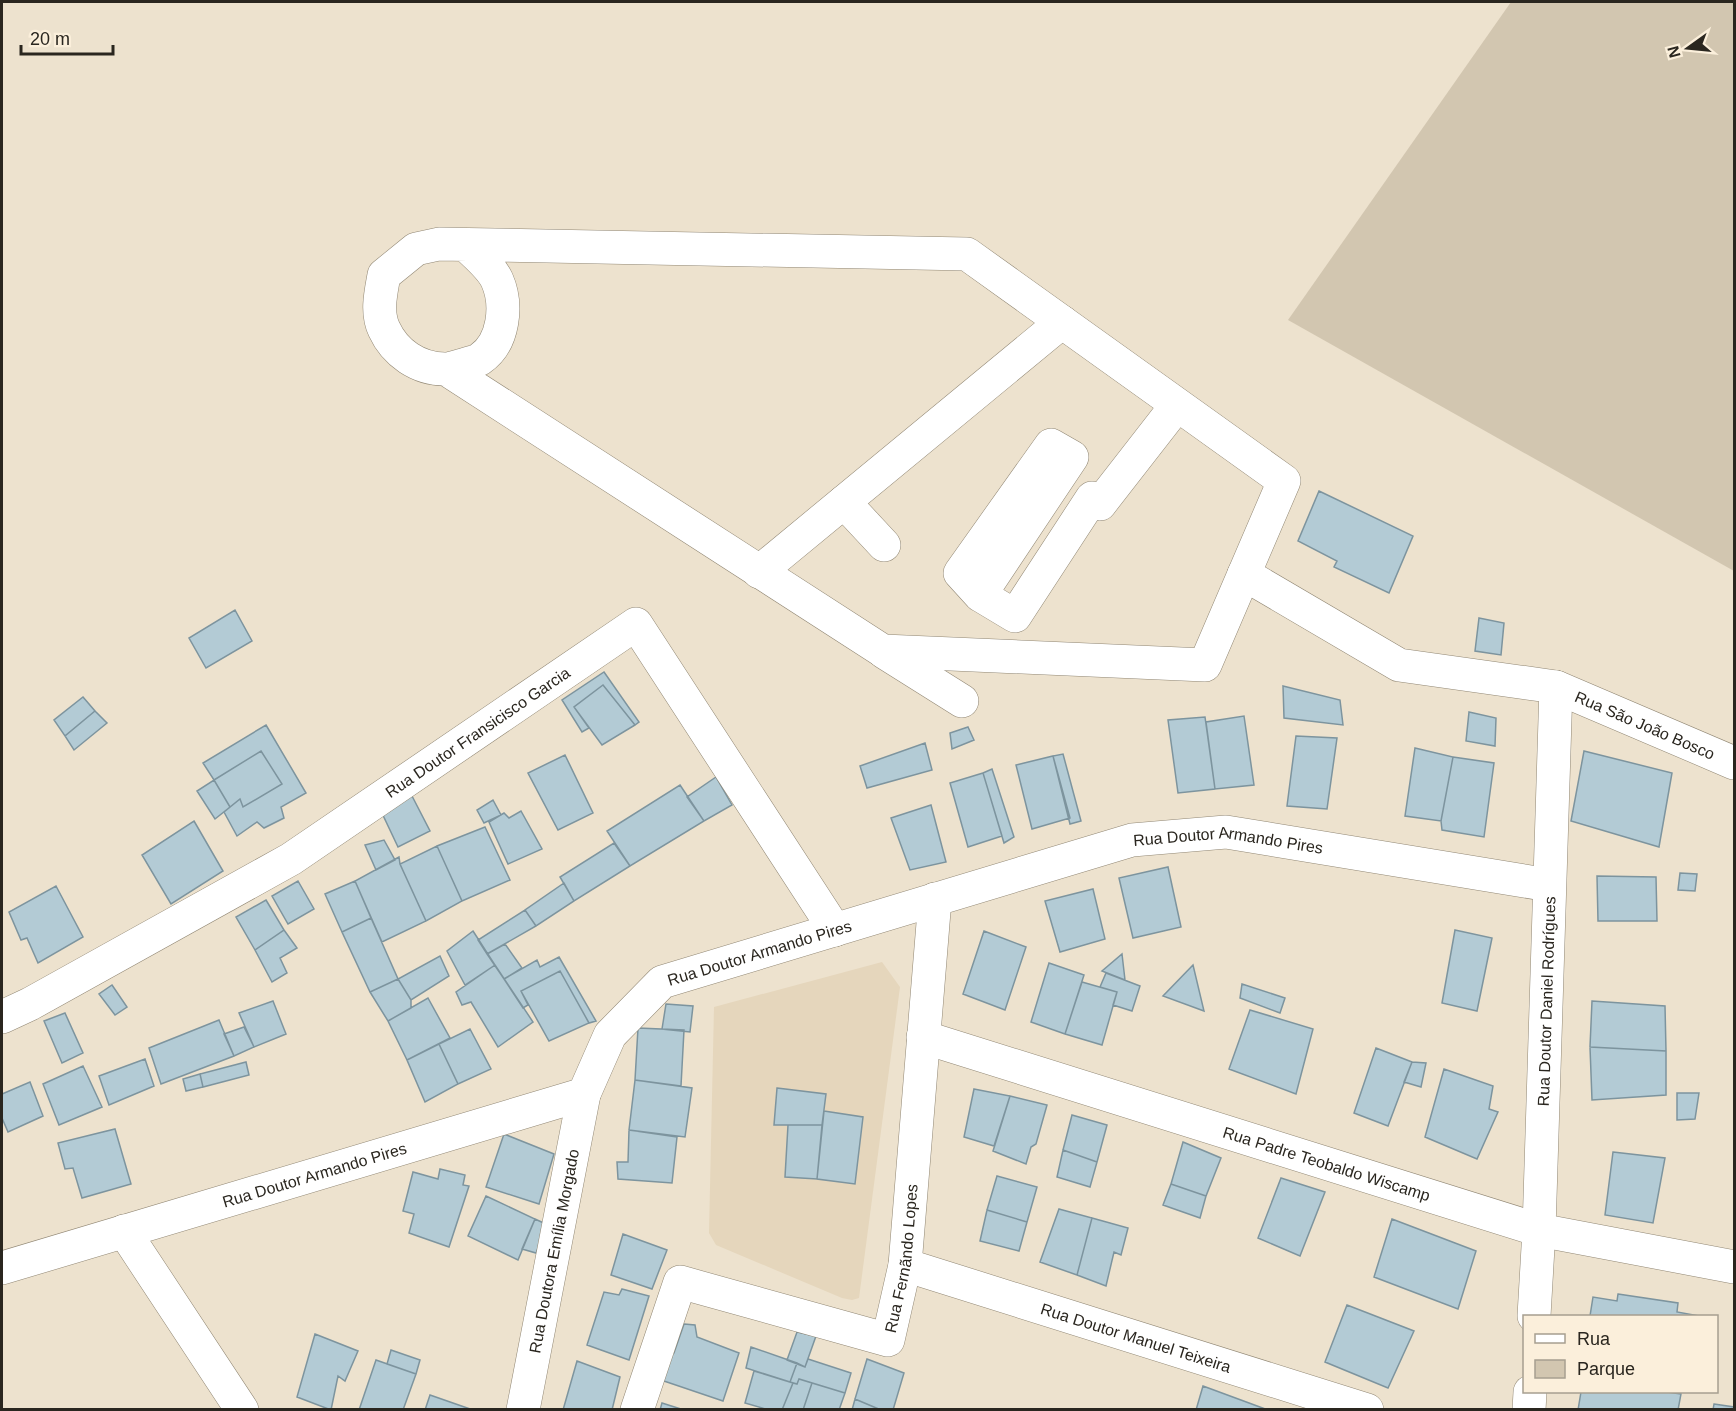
<svg xmlns="http://www.w3.org/2000/svg" width="1736" height="1411" font-family="Helvetica,sans-serif">
<rect width="100%" height="100%" fill="#ede2ce"/>
<path fill="#e5d6bc" d="M 882,962 L 900,987 L 859,1298 L 852,1300 L 842,1298 L 716,1245 L 709,1233 L 714,1007 Z"/>
<path fill="#d2c6b0" d="M 1511,2 L 1734,2 L 1734,571 L 1288,320 Z"/>
<path fill="#b3cbd5" stroke="#7d949e" stroke-width="1.5" d="M 1319,491 L 1413,536 L 1389,593 L 1334,567 L 1337,561 L 1298,541 Z
M 235,610 L 252,641 L 206,668 L 189,638 Z
M 1479,618 L 1504,623 L 1501,655 L 1475,651 Z
M 604,672 L 639,722 L 635,725 L 603,685 L 574,707 L 589,728 L 582,732 L 562,700 Z
M 603,685 L 635,725 L 602,745 L 574,707 Z
M 1283,686 L 1340,700 L 1343,725 L 1284,718 Z
M 83,697 L 95,711 L 65,736 L 54,720 Z
M 95,711 L 107,723 L 74,750 L 65,736 Z
M 1469,712 L 1496,718 L 1495,746 L 1466,741 Z
M 1244,716 L 1254,785 L 1215,789 L 1206,722 Z
M 1205,717 L 1215,789 L 1178,793 L 1168,720 Z
M 266,725 L 306,793 L 281,807 L 284,818 L 264,828 L 257,822 L 237,836 L 224,812 L 240,799 L 243,807 L 282,784 L 261,751 L 214,780 L 203,763 Z
M 968,727 L 974,740 L 952,749 L 950,733 Z
M 1296,736 L 1337,738 L 1327,809 L 1287,806 Z
M 925,743 L 932,770 L 867,788 L 860,766 Z
M 1415,748 L 1453,757 L 1441,821 L 1405,816 Z
M 261,751 L 282,784 L 243,807 L 240,799 L 230,807 L 214,780 Z
M 1584,751 L 1672,773 L 1659,847 L 1571,821 Z
M 1063,754 L 1081,821 L 1070,824 L 1053,756 Z
M 565,755 L 593,813 L 558,830 L 528,773 Z
M 1053,756 L 1070,818 L 1032,829 L 1016,765 Z
M 1453,757 L 1494,763 L 1484,837 L 1442,830 L 1441,821 Z
M 992,769 L 1014,837 L 1004,843 L 983,773 Z
M 983,773 L 1002,836 L 968,847 L 950,783 Z
M 716,777 L 732,805 L 704,821 L 687,797 Z
M 214,780 L 230,807 L 215,819 L 197,791 Z
M 680,785 L 704,821 L 630,866 L 607,831 Z
M 411,794 L 430,831 L 398,847 L 381,811 Z
M 493,800 L 501,815 L 484,823 L 477,810 Z
M 931,805 L 946,862 L 910,870 L 891,818 Z
M 521,811 L 542,849 L 508,864 L 489,822 L 504,813 L 509,818 Z
M 194,821 L 223,871 L 171,904 L 142,855 Z
M 485,827 L 510,880 L 462,901 L 437,846 Z
M 384,840 L 395,860 L 376,870 L 365,845 Z
M 614,843 L 630,866 L 574,901 L 560,877 Z
M 437,846 L 462,901 L 426,921 L 400,864 Z
M 399,857 L 400,864 L 426,921 L 382,942 L 355,881 Z
M 1168,867 L 1181,927 L 1133,938 L 1119,878 Z
M 1680,873 L 1697,874 L 1695,891 L 1678,890 Z
M 1597,876 L 1656,877 L 1657,921 L 1598,921 Z
M 298,881 L 314,909 L 288,924 L 272,896 Z
M 355,881 L 371,918 L 342,932 L 325,894 Z
M 564,883 L 574,901 L 536,926 L 525,910 Z
M 56,886 L 83,937 L 38,963 L 27,938 L 21,940 L 9,912 Z
M 1093,889 L 1105,939 L 1060,952 L 1045,901 Z
M 266,900 L 284,930 L 255,950 L 236,917 Z
M 525,910 L 536,926 L 487,954 L 478,940 Z
M 371,918 L 398,979 L 370,992 L 342,932 Z
M 284,930 L 297,948 L 280,958 L 287,973 L 272,982 L 255,950 Z
M 1455,930 L 1492,938 L 1477,1011 L 1442,1003 Z
M 473,931 L 495,965 L 465,985 L 447,951 Z
M 984,931 L 1026,947 L 1005,1010 L 963,994 Z
M 505,944 L 522,968 L 504,979 L 487,954 Z
M 1122,954 L 1125,980 L 1102,971 Z
M 440,956 L 449,976 L 411,1000 L 398,979 Z
M 559,957 L 596,1021 L 589,1023 L 560,971 L 521,991 L 528,1005 L 523,1008 L 504,979 L 537,960 L 540,967 Z
M 1049,963 L 1084,975 L 1065,1034 L 1031,1022 Z
M 495,965 L 533,1022 L 498,1047 L 471,1002 L 462,1005 L 456,992 Z
M 1193,965 L 1204,1011 L 1163,996 Z
M 560,971 L 589,1023 L 549,1041 L 521,991 Z
M 1106,973 L 1140,986 L 1132,1011 L 1113,1005 L 1117,992 L 1100,987 Z
M 398,979 L 411,1000 L 411,1008 L 388,1021 L 370,992 Z
M 1082,982 L 1117,992 L 1102,1045 L 1065,1034 Z
M 1242,984 L 1285,998 L 1280,1013 L 1240,998 Z
M 112,985 L 127,1007 L 115,1015 L 99,994 Z
M 428,998 L 450,1038 L 407,1060 L 388,1021 Z
M 273,1001 L 286,1034 L 254,1047 L 239,1013 Z
M 1592,1001 L 1665,1006 L 1666,1051 L 1590,1047 Z
M 666,1004 L 693,1006 L 690,1032 L 662,1029 Z
M 1250,1010 L 1313,1029 L 1296,1094 L 1229,1069 Z
M 65,1013 L 83,1053 L 62,1063 L 44,1021 Z
M 219,1020 L 234,1056 L 161,1084 L 149,1048 Z
M 244,1027 L 254,1047 L 234,1056 L 224,1034 Z
M 638,1028 L 684,1030 L 681,1086 L 635,1080 Z
M 470,1029 L 491,1069 L 458,1084 L 439,1044 Z
M 439,1044 L 458,1084 L 425,1102 L 407,1060 Z
M 1590,1047 L 1666,1051 L 1666,1095 L 1592,1100 Z
M 1376,1048 L 1412,1062 L 1388,1126 L 1354,1113 Z
M 145,1059 L 154,1086 L 109,1105 L 99,1076 Z
M 246,1062 L 249,1075 L 203,1087 L 200,1074 Z
M 1412,1062 L 1426,1063 L 1421,1087 L 1404,1082 Z
M 83,1066 L 102,1107 L 59,1125 L 43,1084 Z
M 1444,1069 L 1493,1086 L 1489,1109 L 1498,1112 L 1477,1159 L 1425,1137 Z
M 200,1074 L 203,1087 L 186,1091 L 183,1079 Z
M 635,1080 L 692,1088 L 685,1137 L 629,1130 Z
M 30,1082 L 43,1116 L 8,1132 L 2,1118 L 2,1094 Z
M 777,1088 L 826,1094 L 822,1125 L 774,1125 Z
M 974,1089 L 1010,1096 L 994,1146 L 964,1137 Z
M 1677,1093 L 1699,1093 L 1695,1119 L 1677,1120 Z
M 1010,1096 L 1047,1105 L 1036,1144 L 1031,1147 L 1026,1164 L 993,1151 Z
M 824,1111 L 863,1117 L 855,1184 L 817,1179 Z
M 1072,1115 L 1107,1125 L 1097,1162 L 1063,1150 Z
M 788,1125 L 822,1125 L 817,1179 L 785,1177 Z
M 115,1129 L 131,1184 L 82,1198 L 73,1168 L 65,1169 L 58,1143 Z
M 629,1130 L 677,1137 L 672,1183 L 618,1179 L 617,1162 L 628,1162 Z
M 504,1134 L 554,1154 L 539,1204 L 486,1187 Z
M 1183,1142 L 1221,1158 L 1206,1196 L 1171,1184 Z
M 1063,1150 L 1097,1162 L 1090,1187 L 1057,1177 Z
M 1613,1152 L 1665,1158 L 1653,1223 L 1605,1215 Z
M 440,1169 L 465,1175 L 463,1185 L 469,1186 L 449,1247 L 409,1233 L 414,1214 L 403,1211 L 413,1172 L 438,1179 Z
M 997,1176 L 1037,1187 L 1027,1222 L 987,1210 Z
M 1281,1178 L 1325,1192 L 1300,1256 L 1258,1238 Z
M 1171,1184 L 1206,1196 L 1200,1218 L 1163,1205 Z
M 486,1196 L 535,1219 L 518,1260 L 468,1236 Z
M 1059,1209 L 1092,1218 L 1077,1275 L 1040,1262 Z
M 987,1210 L 1027,1222 L 1019,1251 L 980,1241 Z
M 1092,1218 L 1128,1228 L 1121,1255 L 1114,1252 L 1106,1286 L 1077,1275 Z
M 535,1219 L 548,1225 L 536,1253 L 522,1249 Z
M 1392,1219 L 1476,1251 L 1458,1309 L 1374,1277 Z
M 623,1234 L 667,1250 L 652,1289 L 611,1275 Z
M 622,1289 L 649,1296 L 629,1360 L 587,1345 L 604,1292 L 619,1295 Z
M 1618,1294 L 1678,1303 L 1677,1312 L 1699,1316 L 1590,1316 L 1593,1297 L 1617,1301 Z
M 1347,1305 L 1414,1331 L 1388,1388 L 1325,1362 Z
M 684,1324 L 695,1325 L 697,1337 L 739,1353 L 723,1401 L 655,1378 L 662,1351 L 674,1353 Z
M 797,1332 L 816,1336 L 805,1367 L 787,1360 Z
M 315,1334 L 358,1351 L 345,1381 L 338,1376 L 331,1410 L 297,1397 Z
M 751,1347 L 797,1363 L 790,1382 L 746,1368 Z
M 391,1350 L 420,1360 L 416,1374 L 387,1364 Z
M 808,1359 L 851,1373 L 845,1393 L 799,1379 L 797,1384 L 790,1382 L 797,1363 L 805,1367 Z
M 867,1359 L 904,1373 L 893,1410 L 881,1410 L 855,1399 Z
M 376,1360 L 416,1374 L 403,1410 L 359,1410 Z
M 577,1361 L 620,1377 L 612,1410 L 563,1410 Z
M 754,1371 L 793,1383 L 782,1410 L 769,1410 L 745,1403 Z
M 799,1379 L 812,1383 L 803,1410 L 782,1410 L 793,1383 L 797,1384 Z
M 812,1383 L 845,1393 L 839,1410 L 803,1410 Z
M 1203,1386 L 1268,1410 L 1196,1410 Z
M 1581,1392 L 1667,1392 L 1681,1394 L 1678,1410 L 1578,1410 Z
M 430,1395 L 473,1410 L 425,1410 Z
M 855,1399 L 881,1410 L 852,1410 Z
M 662,1403 L 684,1410 L 660,1410 Z
M 1714,1404 L 1734,1407 L 1734,1410 L 1713,1410 Z"/>
<g fill="none" stroke-linecap="round" stroke-linejoin="round">
<g stroke="#918774" stroke-width="34">
<g id="minor">
<path d="M 446,369 L 883,651 L 1205,665 L 1284,481 L 967,254 L 439,244 L 416,249 L 384,275 C 381,292 376,312 384,329 C 395,353 418,369 445,369 C 451,369 458,366 463,365 C 468,363 476,362 480,359 C 504,343 508,305 497,280 C 491,267 477,256 467,246"/>
<path d="M 844,502 L 884,545"/>
<path d="M 759,572 L 1062,322"/>
<path id="s1" d="M 1244,574 L 1399,665 L 1556,687 L 1734,763"/>
<path d="M 980,595 L 960,573 L 1051,445 L 1072,457 L 980,595 L 1015,616 L 1092,498 L 1100,504 L 1177,405"/>
<path d="M 884,652 L 962,701"/>
<path id="s2" d="M 2,1017 L 30,1004 L 291,859 L 636,624 L 835,930"/>
<path id="s3" d="M 923,1037 L 1539,1230 L 1734,1267"/>
<path d="M 124,1231 L 242,1410"/>
<path id="s4" d="M 905,1265 L 1367,1410"/>
<path id="s5" d="M 2,1268 L 584,1094 L 610,1035 L 662,982 L 1132,840 L 1226,832 L 1549,885"/>
<path id="s6" d="M 1534,1316 L 1539,1230 L 1556,687"/>
<path id="s7" d="M 523,1410 L 584,1094"/>
<path id="s8" d="M 637,1410 L 680,1282 L 888,1340 L 905,1265 L 935,899"/>
<path d="M 1529,1410 L 1530,1392"/>
</g>
</g>
<use href="#minor" stroke="#fff" stroke-width="33"/>
</g>
<g text-anchor="middle" dominant-baseline="central" stroke-width="4.5" stroke-linejoin="round" paint-order="stroke">
<g font-size="16" fill="#2a261f" stroke="#fbefdb">
<text stroke="none"><textPath href="#s1" startOffset="435">Rua São João Bosco</textPath></text>
<text stroke="none"><textPath href="#s2" startOffset="555">Rua Doutor Fransicisco Garcia</textPath></text>
<text stroke="none"><textPath href="#s5" startOffset="1334">Rua Doutor Armando Pires</textPath></text>
<text stroke="none"><textPath href="#s5" startOffset="848">Rua Doutor Armando Pires</textPath></text>
<text stroke="none"><textPath href="#s6" startOffset="315">Rua Doutor Daniel Rodrígues</textPath></text>
<text stroke="none"><textPath href="#s3" startOffset="423">Rua Padre Teobaldo Wiscamp</textPath></text>
<text stroke="none"><textPath href="#s5" startOffset="326">Rua Doutor Armando Pires</textPath></text>
<text stroke="none"><textPath href="#s7" startOffset="162">Rua Doutora Emília Morgado</textPath></text>
<text stroke="none"><textPath href="#s8" startOffset="434">Rua Fernãndo Lopes</textPath></text>
<text stroke="none"><textPath href="#s4" startOffset="242">Rua Doutor Manuel Teixeira</textPath></text>
</g>
</g>
<rect width="1736" height="1411" fill="none" stroke="#2a261f" stroke-width="6"/>
<rect x="1523" y="1315" width="195" height="78" fill="#fbefdb" stroke="#a79f90" stroke-width="1.5"/>
<rect x="1535" y="1334" width="30" height="9" fill="#ffffff" stroke="#a79f90" stroke-width="1.5"/>
<text x="1577" y="1345" font-size="18" fill="#2a261f">Rua</text>
<rect x="1535" y="1360" width="30" height="18" fill="#d2c6b0" stroke="#a79f90" stroke-width="1.5"/>
<text x="1577" y="1375" font-size="18" fill="#2a261f">Parque</text>
<g transform="translate(1688 48) rotate(255)" stroke="#fbefdb" stroke-width="4.5" paint-order="stroke">
<path d="M0-4.5L10 22L0 15L-10 22Z" fill="#2a261f"/>
<text y="-9" font-size="16" font-weight="bold" text-anchor="middle" fill="#2a261f">N</text>
</g>
<path d="M21 45v9h92v-9" fill="none" stroke="#2a261f" stroke-width="3"/>
<text x="30" y="45" font-size="18" fill="#2a261f" stroke="#fbefdb" stroke-width="4.5" paint-order="stroke">20 m</text>
</svg>
